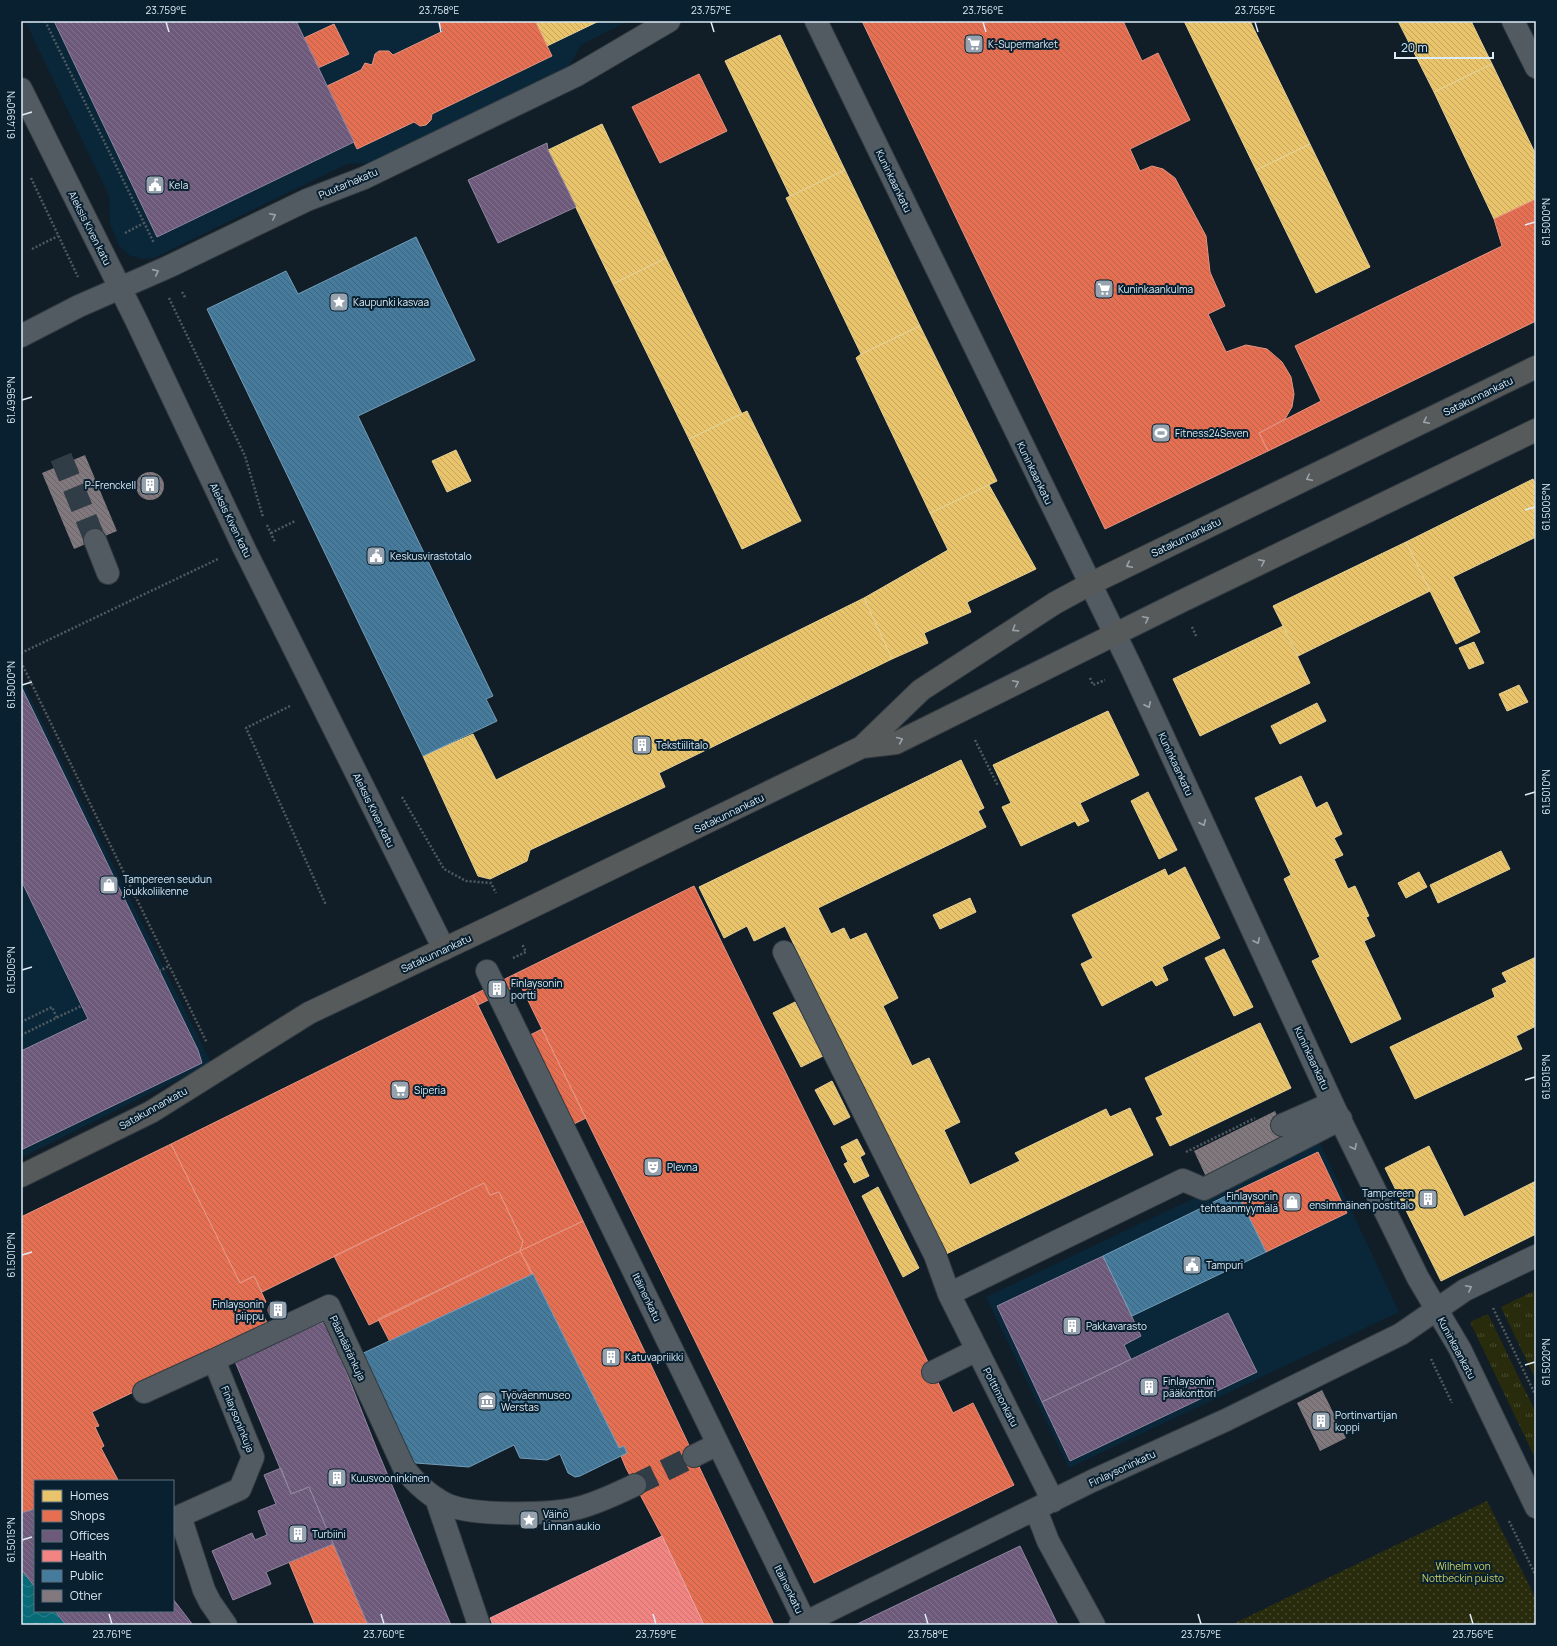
<svg xmlns="http://www.w3.org/2000/svg" width="1557" height="1646" font-family="Manrope,sans-serif">
<defs>
<pattern id="grass-tufts" width="24" height="20" patternUnits="userSpaceOnUse"><rect width="24" height="20" fill="#292c0c"/><path d="M3 7l-1-3M5 7V3M7 7l1-3M15 17l-1-3M17 17v-4M19 17l1-3" fill="none" stroke="#484b30"/></pattern>
<pattern id="park-dots" width="8" height="8" patternUnits="userSpaceOnUse"><rect width="8" height="8" fill="#292c0c"/><path d="M2 2h.1M6 6h.1" fill="none" stroke="#484b30" stroke-width="1.8" stroke-linecap="round"/></pattern>
<pattern id="water-waves" width="16" height="10" patternUnits="userSpaceOnUse"><rect width="16" height="10" fill="#086a76"/><path d="M0 5q4-4 8 0t8 0" fill="none" stroke="#2c7f8a"/></pattern>
<pattern id="homes-back-hatch" width="6" height="6" patternUnits="userSpaceOnUse"><rect width="6" height="6" fill="#e9c46a"/><path d="M-1 5l2 2M0 0l6 6M5-1l2 2" fill="none" stroke="#bfa462"/></pattern>
<pattern id="shops-back-hatch" width="6" height="6" patternUnits="userSpaceOnUse"><rect width="6" height="6" fill="#e76f51"/><path d="M-1 5l2 2M0 0l6 6M5-1l2 2" fill="none" stroke="#b6634f"/></pattern>
<pattern id="offices-back-hatch" width="6" height="6" patternUnits="userSpaceOnUse"><rect width="6" height="6" fill="#6d597a"/><path d="M-1 5l2 2M0 0l6 6M5-1l2 2" fill="none" stroke="#81718e"/></pattern>
<pattern id="health-back-hatch" width="6" height="6" patternUnits="userSpaceOnUse"><rect width="6" height="6" fill="#f28482"/><path d="M-1 5l2 2M0 0l6 6M5-1l2 2" fill="none" stroke="#c67474"/></pattern>
<pattern id="public-back-hatch" width="6" height="6" patternUnits="userSpaceOnUse"><rect width="6" height="6" fill="#457b9d"/><path d="M-1 5l2 2M0 0l6 6M5-1l2 2" fill="none" stroke="#446378"/></pattern>
<pattern id="building-back-hatch" width="6" height="6" patternUnits="userSpaceOnUse"><rect width="6" height="6" fill="#81797d"/><path d="M-1 5l2 2M0 0l6 6M5-1l2 2" fill="none" stroke="#686569"/></pattern>
</defs>
<rect width="100%" height="100%" fill="#111e27"/>
<path fill="#092739" d="M 25,21 L 628,21 L 581,45 L 569,66 L 373,163 L 347,164 L 154,258 L 142,259 L 129,255 L 119,246 L 110,224 L 109,196 Z
M 21,678 L 211,1063 L 21,1158 Z
M 1318,1139 L 1399,1312 L 1069,1468 L 986,1297 Z"/>
<path fill="url(#grass-tufts)" d="M 1536,1290 L 1536,1380 L 1501,1307 Z
M 1488,1314 L 1536,1413 L 1536,1460 L 1470,1322 Z"/>
<path fill="url(#park-dots)" d="M 1487,1501 L 1536,1599 L 1536,1625 L 1231,1625 Z"/>
<path fill="url(#water-waves)" d="M 21,1569 L 35,1587 L 35,1611 L 55,1611 L 66,1625 L 21,1625 Z"/>
<path fill="url(#homes-back-hatch)" stroke="#e5d094" d="M 535,21 L 599,21 L 547,46 Z
M 1184,21 L 1250,21 L 1310,144 L 1256,170 Z
M 1398,21 L 1471,21 L 1492,64 L 1434,92 Z
M 780,35 L 845,170 L 790,196 L 725,61 Z
M 1492,64 L 1536,155 L 1536,199 L 1494,219 L 1434,92 Z
M 602,124 L 666,258 L 613,284 L 548,150 Z
M 1310,144 L 1370,267 L 1316,293 L 1256,170 Z
M 845,170 L 920,326 L 861,354 L 786,198 Z
M 666,258 L 742,414 L 689,439 L 613,284 Z
M 920,326 L 997,481 L 930,513 L 856,358 L 861,354 Z
M 747,411 L 801,521 L 742,549 L 689,439 Z
M 456,450 L 471,481 L 447,492 L 432,461 Z
M 1533,479 L 1536,485 L 1536,537 L 1453,577 L 1480,632 L 1456,644 L 1406,542 Z
M 989,485 L 1036,569 L 967,602 L 971,612 L 924,633 L 928,643 L 892,659 L 864,598 L 948,550 L 930,513 Z
M 1406,542 L 1430,591 L 1298,656 L 1273,606 Z
M 864,598 L 892,659 L 659,773 L 665,787 L 530,850 L 527,861 L 490,879 L 478,876 L 423,756 L 473,734 L 496,780 Z
M 1283,626 L 1310,683 L 1200,736 L 1173,679 Z
M 1474,642 L 1484,663 L 1469,669 L 1459,648 Z
M 1519,685 L 1528,702 L 1507,711 L 1499,694 Z
M 1317,703 L 1326,721 L 1280,744 L 1271,726 Z
M 1108,711 L 1139,775 L 1080,803 L 1089,821 L 1078,826 L 1075,821 L 1021,846 L 1002,807 L 1011,803 L 993,765 Z
M 961,760 L 984,808 L 978,811 L 986,827 L 818,908 L 831,934 L 844,928 L 850,940 L 866,933 L 898,998 L 883,1006 L 912,1066 L 929,1058 L 960,1122 L 944,1130 L 970,1185 L 1020,1161 L 1015,1153 L 1106,1109 L 1110,1117 L 1130,1108 L 1153,1155 L 944,1255 L 785,926 L 754,941 L 747,926 L 724,938 L 699,887 Z
M 1301,776 L 1316,808 L 1327,802 L 1342,834 L 1334,838 L 1343,855 L 1334,859 L 1348,889 L 1355,886 L 1369,916 L 1366,917 L 1375,936 L 1364,941 L 1401,1019 L 1351,1043 L 1312,961 L 1320,957 L 1284,879 L 1291,875 L 1255,798 Z
M 1148,792 L 1177,850 L 1159,859 L 1131,801 Z
M 1501,851 L 1510,869 L 1438,903 L 1430,885 Z
M 1185,867 L 1220,938 L 1162,967 L 1168,980 L 1156,986 L 1152,980 L 1102,1006 L 1081,964 L 1093,958 L 1072,915 L 1165,869 L 1168,876 Z
M 1419,872 L 1427,887 L 1406,898 L 1398,883 Z
M 970,898 L 976,912 L 940,929 L 933,915 Z
M 1224,949 L 1253,1007 L 1234,1016 L 1205,958 Z
M 1536,957 L 1536,1026 L 1516,1036 L 1522,1049 L 1415,1099 L 1390,1047 L 1495,997 L 1492,989 L 1507,982 L 1502,973 Z
M 795,1002 L 823,1056 L 801,1067 L 773,1013 Z
M 1260,1023 L 1291,1088 L 1170,1146 L 1156,1118 L 1163,1115 L 1145,1078 Z
M 832,1081 L 850,1117 L 834,1125 L 815,1090 Z
M 857,1139 L 865,1154 L 860,1157 L 869,1176 L 854,1183 L 844,1164 L 848,1162 L 841,1147 Z
M 1429,1146 L 1464,1217 L 1536,1181 L 1536,1234 L 1441,1281 L 1385,1168 Z
M 878,1187 L 919,1268 L 903,1277 L 862,1196 Z"/>
<path fill="url(#shops-back-hatch)" stroke="#e49482" d="M 444,21 L 535,21 L 552,56 L 432,114 L 431,120 L 426,125 L 420,126 L 414,122 L 357,149 L 327,86 L 361,70 L 365,63 L 372,65 L 375,54 L 379,51 L 389,51 L 393,55 L 443,31 L 439,23 Z
M 862,21 L 1123,21 L 1142,61 L 1158,53 L 1190,120 L 1130,149 L 1140,171 L 1152,166 L 1163,169 L 1175,178 L 1206,236 L 1210,272 L 1225,306 L 1208,314 L 1226,352 L 1246,345 L 1267,349 L 1282,362 L 1291,377 L 1294,394 L 1292,407 L 1285,419 L 1259,433 L 1268,451 L 1105,529 Z
M 334,24 L 349,54 L 318,68 L 304,38 Z
M 699,74 L 727,131 L 660,163 L 632,107 Z
M 1536,199 L 1536,321 L 1268,451 L 1259,433 L 1321,401 L 1295,346 L 1502,246 L 1494,219 Z
M 694,886 L 953,1413 L 973,1403 L 1014,1485 L 814,1583 L 515,974 Z
M 515,974 L 520,984 L 478,1005 L 473,995 Z
M 473,995 L 583,1221 L 520,1251 L 523,1242 L 499,1192 L 490,1195 L 484,1183 L 262,1292 L 254,1276 L 240,1283 L 171,1144 Z
M 542,1029 L 586,1118 L 570,1126 L 526,1037 Z
M 171,1144 L 240,1283 L 254,1276 L 266,1302 L 259,1306 L 269,1327 L 92,1412 L 99,1426 L 95,1427 L 104,1446 L 101,1448 L 118,1480 L 35,1481 L 35,1509 L 21,1513 L 21,1217 Z
M 1318,1152 L 1347,1213 L 1266,1252 L 1236,1191 Z
M 484,1183 L 490,1195 L 499,1192 L 523,1242 L 520,1251 L 369,1325 L 334,1256 Z
M 583,1221 L 686,1439 L 774,1625 L 704,1625 L 662,1536 L 626,1468 L 621,1456 L 627,1453 L 624,1446 L 619,1448 L 520,1251 Z
M 520,1251 L 533,1274 L 390,1342 L 378,1319 Z
M268 1310a9 9 0 1 1 18 0a9 9 0 1 1-18 0Z
M 333,1544 L 368,1625 L 315,1625 L 289,1562 Z"/>
<path fill="url(#offices-back-hatch)" stroke="#8f859f" d="M 54,21 L 296,21 L 354,142 L 157,237 Z
M 547,143 L 548,150 L 576,207 L 498,243 L 468,180 Z
M 21,686 L 198,1050 L 202,1063 L 21,1150 L 21,1051 L 88,1019 L 21,880 Z
M 1103,1256 L 1141,1336 L 1124,1345 L 1131,1359 L 1042,1402 L 997,1306 Z
M 1228,1313 L 1257,1372 L 1070,1461 L 1042,1402 Z
M 326,1321 L 378,1452 L 451,1625 L 368,1625 L 309,1487 L 291,1494 L 234,1359 Z
M 281,1468 L 291,1494 L 309,1487 L 333,1544 L 266,1572 L 271,1584 L 233,1600 L 212,1551 L 252,1533 L 255,1540 L 267,1535 L 258,1511 L 276,1504 L 264,1475 Z
M 35,1509 L 35,1587 L 21,1569 L 21,1513 Z
M 1020,1546 L 1058,1625 L 855,1625 Z
M 173,1599 L 193,1625 L 66,1625 L 55,1611 L 173,1611 Z"/>
<path fill="url(#health-back-hatch)" stroke="#eca3a5" d="M 662,1536 L 704,1625 L 493,1625 L 490,1618 Z"/>
<path fill="url(#public-back-hatch)" stroke="#739db8" d="M 416,237 L 475,360 L 358,416 L 493,696 L 486,699 L 497,721 L 423,756 L 207,309 L 286,271 L 298,294 Z
M 1236,1191 L 1266,1252 L 1132,1316 L 1103,1256 Z
M 533,1274 L 619,1448 L 624,1446 L 627,1453 L 580,1476 L 575,1477 L 568,1473 L 560,1454 L 547,1460 L 520,1458 L 514,1445 L 469,1467 L 416,1463 L 409,1460 L 357,1356 Z"/>
<path fill="url(#building-back-hatch)" d="M 85,455 L 117,531 L 74,549 L 42,473 Z
M136 486a14 14 0 1 1 28 0a14 14 0 1 1-28 0Z
M 1275,1111 L 1288,1139 L 1207,1179 L 1194,1151 Z
M 1322,1390 L 1346,1438 L 1320,1451 L 1297,1403 Z"/>
<g fill="none" stroke-linecap="round" stroke-linejoin="round">
<path stroke="#303d46" stroke-width="22" stroke-dasharray="22 11" stroke-linecap="butt" d="M 61,457 L 95,540
M 635,1485 L 694,1456"/>
<g stroke="#323b42" stroke-width="24">
<path id="minor" d="M 816,21 L 1132,669 L 1334,1107 L 1418,1278 L 1460,1349 L 1536,1507
M 1513,21 L 1536,67
M 21,89 L 137,322 L 243,546 L 444,949
M 21,336 L 79,306 L 168,267 L 307,200 L 364,178 L 577,75 L 669,21
M 95,540 L 108,573
M 784,952 L 935,1255 L 949,1294 L 1053,1501
M 487,971 L 806,1624
M 1282,1125 L 1332,1103
M 949,1294 L 1183,1180 L 1204,1189 L 1341,1119
M 214,1360 L 329,1306 L 404,1468 C 414,1482 432,1498 448,1505 C 475,1516 550,1515 578,1508 C 598,1503 616,1494 635,1485
M 933,1372 L 977,1350
M 144,1392 L 214,1360 L 253,1457 L 240,1489 L 180,1516 L 204,1590 L 210,1602 L 226,1625
M 694,1456 L 718,1444
M 436,1498 L 479,1625
M 1036,1510 L 1048,1541 L 1094,1625
M 800,1625 L 1092,1481 L 1226,1420 L 1401,1334 L 1465,1290 L 1536,1256"/>
</g>
<g stroke="#323b42" stroke-width="24">
<path id="major" d="M 862,747 L 896,743 L 1180,602 L 1536,430
M 21,1176 L 151,1112 L 309,1013 L 509,918 L 862,747 L 921,690 L 1055,603 L 1090,584 L 1536,367"/>
</g>
<path stroke="#505a60" stroke-width="2.5" stroke-dasharray="2 2" stroke-linecap="butt" d="M 45,21 L 154,243
M 31,178 L 78,277
M 125,233 L 144,223
M 32,249 L 58,236
M 182,292 L 186,299
M 169,298 L 245,456 L 263,517
M 267,525 L 275,542
M 271,533 L 295,521
M 1192,627 L 1197,638
M 21,653 L 218,559
M 21,662 L 207,1043
M 1090,678 L 1093,685 L 1105,680
M 290,706 L 246,728 L 326,905
M 975,740 L 998,786
M 402,797 L 444,869 L 466,881 L 491,883 L 496,893
M 513,958 L 526,952 L 522,944
M 159,971 L 169,966
M 21,1022 L 52,1007 L 57,1018
M 21,1035 L 81,1006
M 1186,1152 L 1255,1118
M 1493,1308 L 1536,1396
M 1431,1359 L 1452,1403
M 1509,1521 L 1536,1576"/>
<use href="#minor" stroke="#525b62" stroke-width="22"/>
<use href="#major" stroke="#575a5b" stroke-width="22"/>
</g>
<defs><path id="oneway-chevron" d="M-2-3.5L2.5 0L-2 3.5" fill="none" stroke-width="1.6" stroke-linecap="round" stroke-linejoin="round"/></defs>
<g stroke="#98a3ac">
<use href="#oneway-chevron" transform="translate(273 216) rotate(-26)"/>
<use href="#oneway-chevron" transform="translate(156 272) rotate(-24)"/>
<use href="#oneway-chevron" transform="translate(1148 705) rotate(65)"/>
<use href="#oneway-chevron" transform="translate(1203 823) rotate(65)"/>
<use href="#oneway-chevron" transform="translate(1257 941) rotate(65)"/>
<use href="#oneway-chevron" transform="translate(1354 1147) rotate(64)"/>
<use href="#oneway-chevron" transform="translate(1469 1288) rotate(-27)"/>
</g>
<g stroke="#9aa2a8">
<use href="#oneway-chevron" transform="translate(1426 421) rotate(154)"/>
<use href="#oneway-chevron" transform="translate(1309 478) rotate(154)"/>
<use href="#oneway-chevron" transform="translate(1262 562) rotate(-26)"/>
<use href="#oneway-chevron" transform="translate(1129 565) rotate(154)"/>
<use href="#oneway-chevron" transform="translate(1146 619) rotate(-27)"/>
<use href="#oneway-chevron" transform="translate(1015 629) rotate(147)"/>
<use href="#oneway-chevron" transform="translate(1016 683) rotate(-26)"/>
<use href="#oneway-chevron" transform="translate(900 740) rotate(-23)"/>
</g>
<path fill="none" stroke="#ddebf6" stroke-width="1.5" d="M 166,22 L 169,32M 439,22 L 441,32M 711,22 L 714,32M 983,22 L 986,32M 1255,22 L 1258,32M 22,115 L 32,112M 1525,225 L 1535,222M 22,400 L 32,397M 1525,510 L 1535,507M 22,685 L 32,682M 1525,795 L 1535,792M 22,970 L 32,967M 1525,1080 L 1535,1077M 22,1255 L 32,1252M 1525,1365 L 1535,1362M 22,1540 L 32,1537M 109,1614 L 112,1624M 381,1614 L 384,1624M 653,1614 L 656,1624M 925,1614 L 928,1624M 1198,1614 L 1201,1624M 1470,1614 L 1473,1624"/>
<defs>
<g id="supermarket-square" transform="scale(1)"><rect x="-9" y="-9" width="18" height="18" rx="4" fill="#96a3ae" stroke="#082030"/><path d="M-6-5.5h2.5l.6 2H6L4.5 2H-2.5L-4.4-4H-6ZM-1.5 3.2a1.3 1.3 0 1 0 .1 0ZM3 3.2a1.3 1.3 0 1 0 .1 0Z" fill="#fff"/></g>
<g id="civic-square" transform="scale(1)"><rect x="-9" y="-9" width="18" height="18" rx="4" fill="#96a3ae" stroke="#082030"/><path d="M-.6-6.5H3V-4.5H.6V-3L4-1V1h2V6H-6V1h2V-1L-.6-3ZM-1.2 2.5V6h2.4V2.5Z" fill="#fff"/></g>
<g id="sight-square" transform="scale(1)"><rect x="-9" y="-9" width="18" height="18" rx="4" fill="#96a3ae" stroke="#082030"/><path d="M0-6L1.8-2.2L6-1.7L2.9 1.2L3.7 5.4L0 3.3L-3.7 5.4L-2.9 1.2L-6-1.7L-1.8-2.2Z" fill="#fff"/></g>
<g id="stadium-square" transform="scale(1)"><rect x="-9" y="-9" width="18" height="18" rx="4" fill="#96a3ae" stroke="#082030"/><path d="M0-5a6.5 5 0 1 0 0 10a6.5 5 0 1 0 0-10ZM-3.5-1.8h7v3.6h-7Z" fill="#fff"/></g>
<g id="building-square" transform="scale(1)"><rect x="-9" y="-9" width="18" height="18" rx="4" fill="#96a3ae" stroke="#082030"/><path d="M-4-6H4V6H1V3H-1V6H-4ZM-2.5-4.3h1.7v1.8h-1.7ZM.8-4.3h1.7v1.8H.8ZM-2.5-1h1.7V.8h-1.7ZM.8-1h1.7V.8H.8Z" fill="#fff"/></g>
<g id="shop-square" transform="scale(1)"><rect x="-9" y="-9" width="18" height="18" rx="4" fill="#96a3ae" stroke="#082030"/><path d="M-5-2.5h2.3a2.7 3.5 0 0 1 5.4 0H5L5.5 6h-11ZM-1.5-2.5h3a1.5 2.3 0 0 0-3 0Z" fill="#fff"/></g>
<g id="theatre-square" transform="scale(1)"><rect x="-9" y="-9" width="18" height="18" rx="4" fill="#96a3ae" stroke="#082030"/><path d="M-5-5.5Q0-4 5-5.5V0Q5 5 0 6Q-5 5-5 0ZM-3.3-2.5H-1v1.5H-3.3ZM1-2.5H3.3v1.5H1ZM-2.8 1Q0 5.5 2.8 1Z" fill="#fff"/></g>
<g id="museum-square" transform="scale(1)"><rect x="-9" y="-9" width="18" height="18" rx="4" fill="#96a3ae" stroke="#082030"/><path d="M0-6L6-3V-2H-6V-3ZM-5-1h2V3h-2ZM-1-1h2V3h-2ZM3-1h2V3H3ZM-6 4H6V6H-6Z" fill="#fff"/></g>
</defs>
<g fill-rule="evenodd">
<use href="#supermarket-square" x="974" y="44"/>
<use href="#civic-square" x="155" y="185"/>
<use href="#supermarket-square" x="1104" y="289"/>
<use href="#sight-square" x="339" y="302"/>
<use href="#stadium-square" x="1161" y="433"/>
<use href="#building-square" x="150" y="485"/>
<use href="#civic-square" x="376" y="556"/>
<use href="#building-square" x="642" y="745"/>
<use href="#shop-square" x="109" y="885"/>
<use href="#building-square" x="497" y="989"/>
<use href="#supermarket-square" x="400" y="1090"/>
<use href="#theatre-square" x="653" y="1167"/>
<use href="#building-square" x="1428" y="1199"/>
<use href="#shop-square" x="1292" y="1202"/>
<use href="#civic-square" x="1192" y="1265"/>
<use href="#building-square" x="278" y="1310"/>
<use href="#building-square" x="1072" y="1326"/>
<use href="#building-square" x="611" y="1357"/>
<use href="#building-square" x="1149" y="1387"/>
<use href="#museum-square" x="487" y="1401"/>
<use href="#building-square" x="1321" y="1421"/>
<use href="#building-square" x="337" y="1478"/>
<use href="#sight-square" x="529" y="1520"/>
<use href="#building-square" x="298" y="1534"/>
</g>
<g text-anchor="middle" dominant-baseline="central" stroke-width="4" stroke-linejoin="round" paint-order="stroke">
<g font-size="10" fill="#ddebf6" stroke="#082030" text-anchor="start">
<text x="988" y="44">K-Supermarket</text>
<text x="169" y="185">Kela</text>
<text x="1118" y="289">Kuninkaankulma</text>
<text x="353" y="302">Kaupunki kasvaa</text>
<text x="1175" y="433">Fitness24Seven</text>
<text x="136" y="485" text-anchor="end">P-Frenckell</text>
<text x="390" y="556">Keskusvirastotalo</text>
<text x="656" y="745">Tekstiilitalo</text>
<text x="123" y="879">Tampereen seudun<tspan x="123" dy="12">joukkoliikenne</tspan></text>
<text x="511" y="983">Finlaysonin<tspan x="511" dy="12">portti</tspan></text>
<text x="414" y="1090">Siperia</text>
<text x="667" y="1167">Plevna</text>
<text x="1414" y="1193" text-anchor="end">Tampereen<tspan x="1414" dy="12">ensimmäinen postitalo</tspan></text>
<text x="1278" y="1196" text-anchor="end">Finlaysonin<tspan x="1278" dy="12">tehtaanmyymälä</tspan></text>
<text x="1206" y="1265">Tampuri</text>
<text x="264" y="1304" text-anchor="end">Finlaysonin<tspan x="264" dy="12">piippu</tspan></text>
<text x="1086" y="1326">Pakkavarasto</text>
<text x="625" y="1357">Katuvapriikki</text>
<text x="1163" y="1381">Finlaysonin<tspan x="1163" dy="12">pääkonttori</tspan></text>
<text x="501" y="1395">Työväenmuseo<tspan x="501" dy="12">Werstas</tspan></text>
<text x="1335" y="1415">Portinvartijan<tspan x="1335" dy="12">koppi</tspan></text>
<text x="351" y="1478">Kuusvooninkinen</text>
<text x="543" y="1514">Väinö<tspan x="543" dy="12">Linnan aukio</tspan></text>
<text x="312" y="1534">Turbiini</text>
</g>
<g font-size="10" fill="#ddebf6" stroke="#082030">
<text transform="translate(894 181) rotate(64)">Kuninkaankatu</text>
<text transform="translate(348 183) rotate(-23)">Puutarhakatu</text>
<text transform="translate(90 228) rotate(63)">Aleksis Kiven katu</text>
<text transform="translate(1478 396) rotate(-26)">Satakunnankatu</text>
<text transform="translate(1035 473) rotate(64)">Kuninkaankatu</text>
<text transform="translate(231 520) rotate(64)">Aleksis Kiven katu</text>
<text transform="translate(1186 537) rotate(-26)">Satakunnankatu</text>
<text transform="translate(1176 764) rotate(65)">Kuninkaankatu</text>
<text transform="translate(374 810) rotate(64)">Aleksis Kiven katu</text>
<text transform="translate(729 813) rotate(-26)">Satakunnankatu</text>
<text transform="translate(436 953) rotate(-25)">Satakunnankatu</text>
<text transform="translate(1312 1058) rotate(65)">Kuninkaankatu</text>
<text transform="translate(153 1108) rotate(-29)">Satakunnankatu</text>
<text transform="translate(647 1297) rotate(64)">Itäinenkatu</text>
<text transform="translate(348 1348) rotate(65)">Päämääränkuja</text>
<text transform="translate(1457 1348) rotate(62)">Kuninkaankatu</text>
<text transform="translate(1001 1397) rotate(63)">Polttimonkatu</text>
<text transform="translate(238 1419) rotate(68)">Finlaysoninkuja</text>
<text transform="translate(1122 1468) rotate(-25)">Finlaysoninkatu</text>
<text transform="translate(789 1589) rotate(64)">Itäinenkatu</text>
</g>
<g font-size="10" fill="#cfd463" stroke="#082030">
<text x="1463" y="1566">Wilhelm von<tspan x="1463" dy="12">Nottbeckin puisto</tspan></text>
</g>
</g>
<rect width="1557" height="1646" fill="none" stroke="#082030" stroke-width="44"/>
<rect x="34" y="1480" width="140" height="132" fill="#082030" stroke="#5d717f"/>
<rect x="42" y="1490" width="20" height="12" fill="#e9c46a" stroke="#5d717f"/>
<text x="70" y="1500" font-size="12" fill="#ddebf6">Homes</text>
<rect x="42" y="1510" width="20" height="12" fill="#e76f51" stroke="#5d717f"/>
<text x="70" y="1520" font-size="12" fill="#ddebf6">Shops</text>
<rect x="42" y="1530" width="20" height="12" fill="#6d597a" stroke="#5d717f"/>
<text x="70" y="1540" font-size="12" fill="#ddebf6">Offices</text>
<rect x="42" y="1550" width="20" height="12" fill="#f28482" stroke="#5d717f"/>
<text x="70" y="1560" font-size="12" fill="#ddebf6">Health</text>
<rect x="42" y="1570" width="20" height="12" fill="#457b9d" stroke="#5d717f"/>
<text x="70" y="1580" font-size="12" fill="#ddebf6">Public</text>
<rect x="42" y="1590" width="20" height="12" fill="#81797d" stroke="#5d717f"/>
<text x="70" y="1600" font-size="12" fill="#ddebf6">Other</text>
<path d="M1395 52v6h98v-6" fill="none" stroke="#ddebf6" stroke-width="2"/>
<text x="1401" y="52" font-size="12" fill="#ddebf6" stroke="#082030" stroke-width="3" paint-order="stroke">20 m</text>
<rect x="22" y="22" width="1513" height="1602" fill="none" stroke="#ddebf6" stroke-width="1.5"/>
<g font-size="10" text-anchor="middle" fill="#ddebf6">
<text x="166" y="14">23.759°E</text>
<text x="439" y="14">23.758°E</text>
<text x="711" y="14">23.757°E</text>
<text x="983" y="14">23.756°E</text>
<text x="1255" y="14">23.755°E</text>
<text transform="translate(11 115) rotate(-90)" y="4">61.4990°N</text>
<text transform="translate(1546 222) rotate(-90)" y="4">61.5000°N</text>
<text transform="translate(11 400) rotate(-90)" y="4">61.4995°N</text>
<text transform="translate(1546 507) rotate(-90)" y="4">61.5005°N</text>
<text transform="translate(11 685) rotate(-90)" y="4">61.5000°N</text>
<text transform="translate(1546 792) rotate(-90)" y="4">61.5010°N</text>
<text transform="translate(11 970) rotate(-90)" y="4">61.5005°N</text>
<text transform="translate(1546 1077) rotate(-90)" y="4">61.5015°N</text>
<text transform="translate(11 1255) rotate(-90)" y="4">61.5010°N</text>
<text transform="translate(1546 1362) rotate(-90)" y="4">61.5020°N</text>
<text transform="translate(11 1540) rotate(-90)" y="4">61.5015°N</text>
<text x="112" y="1638">23.761°E</text>
<text x="384" y="1638">23.760°E</text>
<text x="656" y="1638">23.759°E</text>
<text x="928" y="1638">23.758°E</text>
<text x="1201" y="1638">23.757°E</text>
<text x="1473" y="1638">23.756°E</text>
</g>
</svg>
